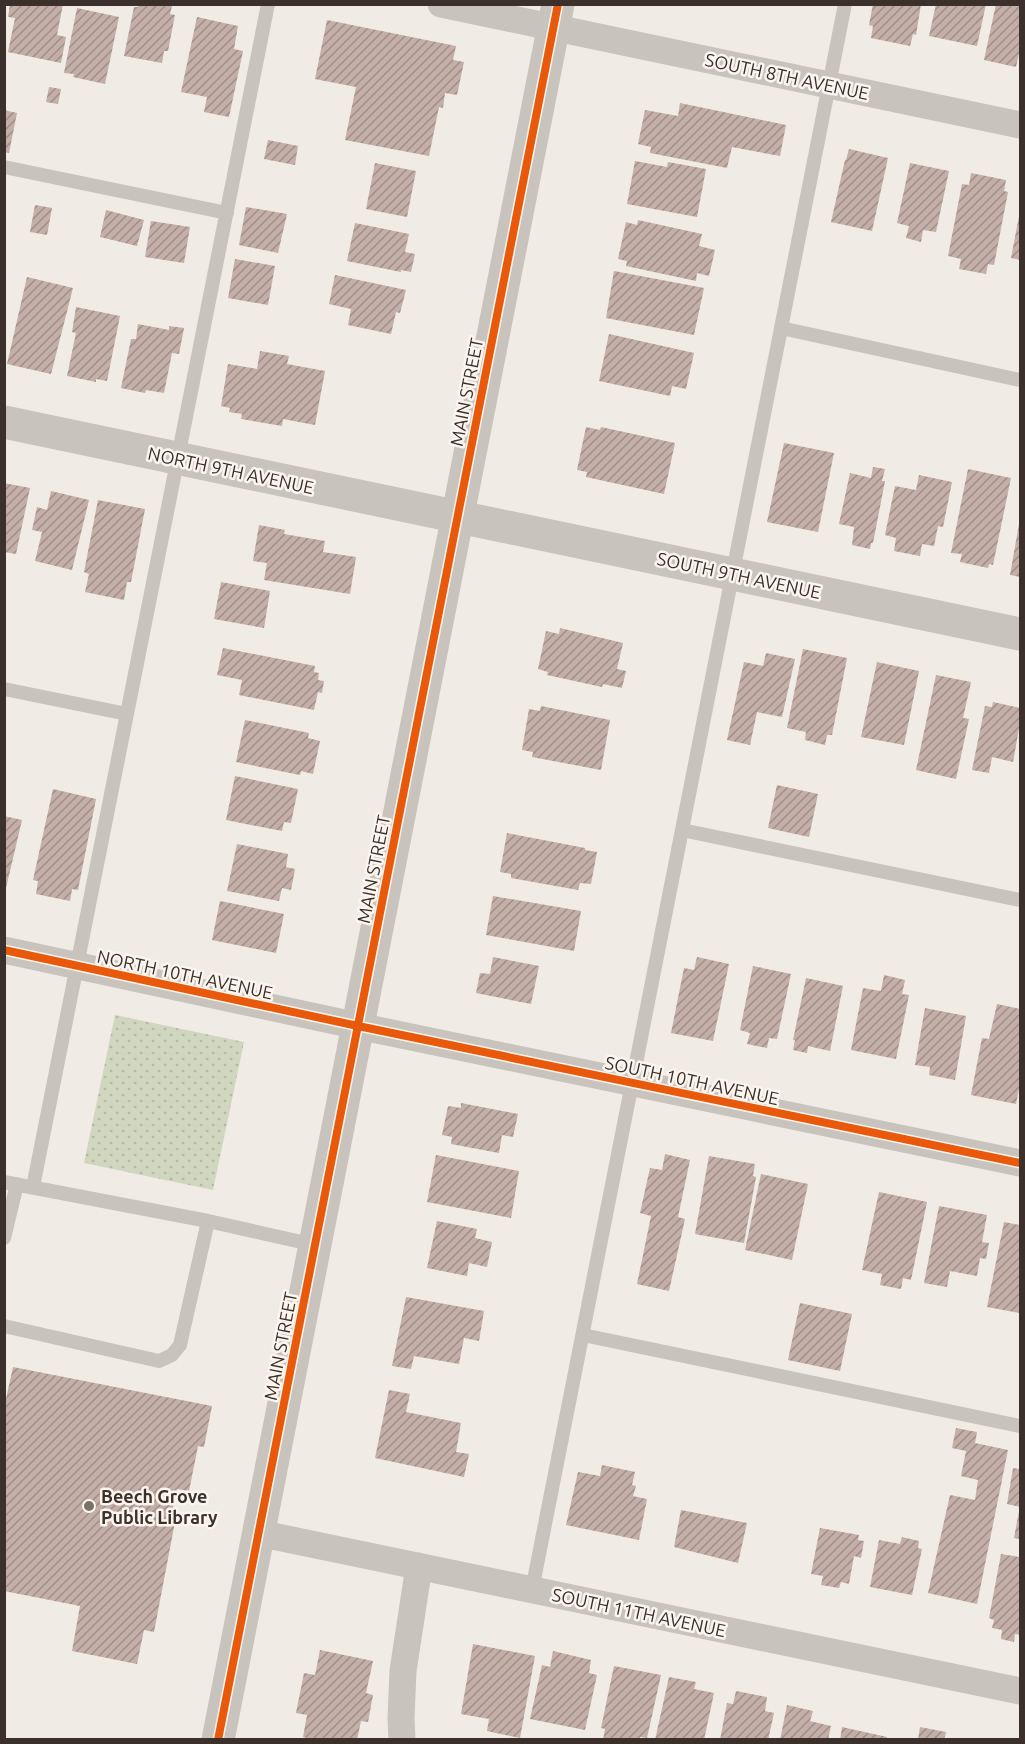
<svg xmlns="http://www.w3.org/2000/svg" width="1025" height="1744" font-family="Ubuntu,sans-serif">
<defs>
<pattern id="park-dots" width="8" height="8" patternUnits="userSpaceOnUse" patternTransform="scale(1.5)"><rect width="8" height="8" fill="#d1d6bf"/><path d="M2 2h.1M6 6h.1" fill="none" stroke="#b4b8a4" stroke-width="1.8" stroke-linecap="round"/></pattern>
<pattern id="building-hatch" width="6" height="6" patternUnits="userSpaceOnUse" patternTransform="scale(1.5)"><rect width="6" height="6" fill="#c3afa7"/><path d="M-1 1l2-2M0 6l6-6M5 7l2-2" fill="none" stroke="#a08f88"/></pattern>
</defs>
<rect width="100%" height="100%" fill="#f0ebe5"/>
<path fill="url(#park-dots)" d="M 115,1015 L 244,1042 L 213,1190 L 84,1163 Z"/>
<path fill="url(#building-hatch)" d="M 10,4 L 63,4 L 57,35 L 66,37 L 61,63 L 8,52 L 15,18 L 8,17 Z
M 139,4 L 172,6 L 170,14 L 175,15 L 168,51 L 164,51 L 162,63 L 124,56 L 134,7 L 138,7 Z
M 873,4 L 921,4 L 916,35 L 913,34 L 910,46 L 871,38 L 873,26 L 869,25 Z
M 936,4 L 986,4 L 977,46 L 929,36 Z
M 996,4 L 1020,4 L 1020,55 L 1019,54 L 1016,67 L 984,60 Z
M 77,8 L 119,17 L 105,84 L 73,77 L 74,74 L 64,73 Z
M 197,17 L 238,26 L 234,49 L 243,51 L 229,117 L 204,112 L 207,97 L 181,92 Z
M 327,20 L 456,46 L 453,60 L 464,62 L 457,95 L 445,93 L 443,108 L 439,107 L 429,156 L 345,140 L 356,87 L 315,79 Z
M 49,87 L 61,89 L 58,104 L 46,102 Z
M 680,103 L 786,125 L 780,156 L 732,147 L 727,168 L 650,153 L 651,147 L 638,144 L 645,110 L 678,116 Z
M 4,110 L 17,113 L 9,153 L 4,152 Z
M 268,140 L 298,146 L 295,165 L 264,159 Z
M 849,149 L 888,158 L 872,231 L 831,222 L 845,160 L 846,160 Z
M 635,161 L 667,167 L 668,162 L 706,169 L 697,217 L 627,204 Z
M 375,163 L 416,171 L 407,217 L 366,209 Z
M 910,163 L 949,171 L 936,232 L 923,230 L 921,242 L 906,238 L 909,226 L 897,223 Z
M 971,173 L 1006,180 L 1004,191 L 1008,192 L 994,265 L 988,264 L 986,274 L 959,269 L 961,259 L 948,256 L 962,184 L 969,185 Z
M 35,205 L 52,208 L 47,235 L 30,232 Z
M 246,207 L 287,214 L 278,253 L 239,245 Z
M 106,210 L 144,220 L 137,246 L 100,237 Z
M 1019,216 L 1020,216 L 1020,260 L 1011,258 Z
M 638,220 L 702,234 L 699,246 L 715,250 L 709,276 L 697,273 L 696,281 L 626,266 L 627,261 L 618,259 L 626,222 L 637,225 Z
M 151,221 L 190,227 L 184,263 L 145,257 Z
M 355,223 L 409,234 L 405,252 L 415,254 L 411,272 L 401,270 L 401,272 L 347,261 Z
M 235,259 L 275,266 L 268,305 L 228,298 Z
M 614,271 L 704,288 L 694,335 L 606,318 Z
M 335,275 L 406,290 L 400,313 L 396,312 L 391,334 L 348,325 L 351,309 L 329,304 Z
M 27,277 L 73,288 L 51,374 L 7,364 Z
M 76,307 L 120,316 L 107,381 L 96,379 L 96,382 L 67,376 L 76,333 L 72,332 Z
M 138,324 L 169,330 L 169,326 L 184,328 L 179,354 L 172,353 L 164,393 L 146,390 L 145,393 L 121,388 L 131,339 L 136,339 Z
M 609,334 L 694,353 L 686,389 L 672,386 L 670,396 L 599,381 Z
M 260,351 L 289,356 L 287,364 L 325,371 L 315,425 L 283,419 L 282,426 L 241,419 L 242,414 L 229,412 L 230,408 L 221,406 L 228,364 L 257,369 Z
M 586,427 L 600,430 L 601,427 L 675,443 L 664,494 L 586,477 L 587,472 L 577,470 Z
M 784,443 L 834,453 L 818,532 L 767,522 Z
M 873,467 L 885,469 L 882,481 L 885,481 L 873,543 L 871,543 L 870,549 L 852,545 L 854,527 L 839,524 L 850,473 L 871,478 Z
M 968,469 L 1011,478 L 993,565 L 989,564 L 988,568 L 960,562 L 962,554 L 951,553 Z
M 919,475 L 952,482 L 943,527 L 938,526 L 934,546 L 922,544 L 920,556 L 894,551 L 896,538 L 885,535 L 895,486 L 916,490 Z
M 4,483 L 30,488 L 16,554 L 4,552 Z
M 51,491 L 89,500 L 72,570 L 35,561 L 42,532 L 32,530 L 37,507 L 47,510 Z
M 98,500 L 145,509 L 131,582 L 127,582 L 124,600 L 85,592 L 89,574 L 84,572 Z
M 1019,524 L 1020,525 L 1020,577 L 1010,575 Z
M 259,525 L 285,530 L 284,534 L 325,541 L 323,552 L 356,557 L 350,594 L 264,580 L 267,563 L 253,561 Z
M 221,582 L 270,591 L 264,628 L 214,619 Z
M 560,628 L 623,643 L 617,669 L 626,671 L 622,688 L 603,684 L 602,687 L 547,675 L 548,672 L 538,669 L 546,631 L 559,634 Z
M 223,648 L 315,666 L 314,672 L 319,673 L 318,680 L 324,681 L 322,693 L 318,692 L 314,710 L 239,695 L 242,680 L 217,675 Z
M 803,649 L 847,658 L 832,735 L 827,735 L 825,745 L 805,740 L 806,732 L 787,728 Z
M 766,653 L 795,659 L 782,717 L 757,712 L 750,745 L 727,740 L 744,662 L 763,666 Z
M 877,662 L 919,671 L 904,745 L 861,737 Z
M 936,675 L 971,682 L 963,718 L 969,719 L 956,779 L 916,770 Z
M 993,702 L 1020,708 L 1020,723 L 1013,762 L 992,757 L 989,773 L 972,770 L 985,706 L 992,707 Z
M 541,706 L 610,720 L 601,770 L 532,757 L 533,752 L 522,750 L 529,709 L 540,711 Z
M 245,720 L 309,733 L 308,738 L 320,741 L 313,774 L 301,771 L 300,775 L 236,762 Z
M 235,776 L 298,789 L 291,823 L 284,822 L 282,831 L 226,820 Z
M 777,785 L 818,794 L 809,837 L 768,828 Z
M 53,789 L 96,799 L 78,890 L 72,889 L 70,901 L 36,894 L 38,881 L 33,880 Z
M 4,816 L 22,820 L 6,888 L 4,888 Z
M 507,833 L 585,848 L 585,850 L 597,852 L 591,884 L 580,883 L 578,890 L 511,878 L 511,874 L 500,872 Z
M 237,844 L 288,854 L 286,867 L 295,869 L 291,890 L 282,888 L 279,901 L 227,891 Z
M 493,896 L 581,911 L 574,951 L 486,935 Z
M 220,901 L 284,914 L 276,953 L 212,940 Z
M 493,957 L 539,966 L 531,1004 L 476,993 L 480,973 L 490,974 Z
M 697,957 L 729,964 L 713,1041 L 671,1033 L 684,968 L 694,970 Z
M 753,966 L 791,974 L 777,1039 L 769,1038 L 767,1048 L 747,1044 L 750,1033 L 740,1030 Z
M 884,975 L 905,980 L 902,994 L 909,995 L 896,1059 L 851,1050 L 863,988 L 881,991 Z
M 806,978 L 843,986 L 830,1051 L 808,1046 L 807,1053 L 793,1050 L 795,1040 L 793,1040 Z
M 997,1004 L 1020,1009 L 1020,1084 L 1016,1104 L 971,1095 L 982,1038 L 989,1039 Z
M 925,1008 L 966,1016 L 955,1080 L 929,1075 L 930,1067 L 915,1065 Z
M 461,1103 L 518,1114 L 513,1137 L 502,1135 L 499,1153 L 451,1144 L 452,1137 L 442,1135 L 448,1106 L 461,1108 Z
M 665,1154 L 690,1160 L 678,1217 L 685,1219 L 669,1291 L 637,1284 L 651,1216 L 640,1213 L 650,1168 L 662,1170 Z
M 436,1155 L 519,1171 L 511,1218 L 427,1202 Z
M 709,1156 L 755,1164 L 753,1176 L 756,1177 L 744,1243 L 695,1234 Z
M 761,1174 L 808,1184 L 792,1260 L 745,1250 Z
M 879,1192 L 927,1202 L 911,1280 L 903,1278 L 901,1289 L 880,1285 L 882,1274 L 862,1270 Z
M 939,1206 L 987,1215 L 982,1242 L 989,1243 L 986,1259 L 980,1258 L 977,1276 L 950,1271 L 947,1287 L 924,1283 Z
M 437,1221 L 477,1229 L 475,1238 L 492,1242 L 487,1267 L 469,1263 L 467,1276 L 427,1268 Z
M 1004,1222 L 1020,1225 L 1020,1313 L 987,1307 Z
M 406,1297 L 484,1311 L 479,1341 L 464,1338 L 459,1364 L 414,1356 L 411,1369 L 392,1366 Z
M 800,1303 L 852,1314 L 840,1371 L 788,1360 Z
M 13,1367 L 212,1406 L 204,1447 L 198,1446 L 189,1491 L 177,1489 L 170,1521 L 175,1522 L 154,1632 L 144,1630 L 137,1664 L 72,1651 L 80,1606 L 4,1591 L 4,1408 Z
M 389,1390 L 410,1394 L 406,1412 L 461,1423 L 456,1452 L 469,1454 L 464,1477 L 375,1458 Z
M 956,1428 L 977,1432 L 975,1443 L 1008,1450 L 977,1604 L 928,1593 L 950,1495 L 975,1500 L 978,1480 L 961,1476 L 966,1451 L 952,1448 Z
M 602,1465 L 635,1472 L 632,1485 L 636,1486 L 633,1496 L 647,1499 L 639,1540 L 566,1525 L 578,1472 L 600,1476 Z
M 1013,1468 L 1020,1469 L 1020,1507 L 1007,1504 Z
M 681,1510 L 747,1523 L 738,1563 L 674,1547 Z
M 1019,1511 L 1020,1511 L 1020,1539 L 1014,1538 Z
M 820,1528 L 859,1535 L 858,1540 L 864,1541 L 861,1558 L 854,1556 L 849,1584 L 841,1582 L 839,1588 L 821,1585 L 823,1576 L 811,1574 Z
M 902,1537 L 919,1541 L 918,1548 L 922,1549 L 912,1595 L 870,1587 L 879,1540 L 900,1544 Z
M 1019,1552 L 1020,1635 L 1015,1634 L 1014,1642 L 1001,1639 L 1002,1630 L 992,1628 L 994,1620 L 989,1618 L 1001,1554 L 1019,1557 Z
M 473,1644 L 535,1656 L 520,1738 L 487,1731 L 489,1719 L 461,1714 Z
M 320,1650 L 373,1661 L 366,1693 L 373,1695 L 368,1722 L 361,1721 L 357,1740 L 314,1740 L 303,1737 L 307,1715 L 296,1713 L 304,1673 L 315,1675 Z
M 553,1651 L 591,1660 L 589,1673 L 597,1675 L 585,1730 L 530,1719 L 542,1665 L 550,1667 Z
M 614,1666 L 661,1675 L 647,1738 L 640,1737 L 639,1740 L 603,1740 L 605,1729 L 601,1728 Z
M 669,1677 L 696,1682 L 694,1689 L 714,1693 L 704,1740 L 655,1740 Z
M 736,1691 L 767,1697 L 765,1711 L 774,1713 L 768,1740 L 720,1740 L 727,1703 L 733,1704 Z
M 787,1705 L 813,1711 L 810,1721 L 831,1726 L 828,1740 L 780,1740 Z
M 842,1727 L 887,1737 L 886,1740 L 840,1740 Z
M 920,1727 L 946,1732 L 944,1740 L 918,1740 Z"/>
<g fill="none" stroke-linecap="round" stroke-linejoin="round">
<path stroke="#c9c3be" stroke-width="14" d="M 4,167 L 227,213
M 781,328 L 1020,380
M 4,689 L 127,714
M 682,830 L 1020,900
M 4,1182 L 208,1221 L 315,1245
M 33,1187 L 268,4
M 4,1238 L 17,1184
M 4,1326 L 159,1361 L 172,1355 L 180,1345 L 208,1221
M 583,1335 L 1020,1426
M 532,1590 L 845,4"/>
<path stroke="#c9c3be" stroke-width="27" d="M 441,4 L 1020,125
M 4,950 L 358,1026 L 1020,1163
M 258,1533 L 1020,1691
M 402,1740 L 401,1718 L 403,1671 L 419,1566"/>
<path stroke="#c9c3be" stroke-width="33" d="M 4,422 L 1020,634
M 218,1740 L 558,4"/>
<g stroke="#fbf5ee" stroke-width="11">
<path id="cycleway" d="M 4,950 L 358,1026 L 1020,1163
M 218,1740 L 558,4"/>
</g>
<use href="#cycleway" stroke="#e8590c" stroke-width="8"/>
</g>
<circle fill="#7a716c" stroke="#fbf5ee" stroke-width="2" cx="89" cy="1506" r="6"/>
<g text-anchor="middle" dominant-baseline="central" stroke-width="5" stroke-linejoin="round" paint-order="stroke">
<g font-size="18" fill="#3b302b" stroke="#fbf5ee">
<text transform="translate(787 76) rotate(12)">SOUTH 8TH AVENUE</text>
<text transform="translate(466 392) rotate(-79)">MAIN STREET</text>
<text transform="translate(231 470) rotate(12)">NORTH 9TH AVENUE</text>
<text transform="translate(739 575) rotate(12)">SOUTH 9TH AVENUE</text>
<text transform="translate(373 869) rotate(-79)">MAIN STREET</text>
<text transform="translate(185 974) rotate(12)">NORTH 10TH AVENUE</text>
<text transform="translate(692 1080) rotate(12)">SOUTH 10TH AVENUE</text>
<text transform="translate(280 1346) rotate(-79)">MAIN STREET</text>
<text transform="translate(639 1612) rotate(12)">SOUTH 11TH AVENUE</text>
</g>
<g font-size="18" font-weight="bold" fill="#3b302b" stroke="#fbf5ee" text-anchor="start">
<text x="101" y="1496">Beech Grove<tspan x="101" dy="21">Public Library</tspan></text>
</g>
</g>
<rect width="1025" height="1744" fill="none" stroke="#3b302b" stroke-width="12"/>
</svg>
